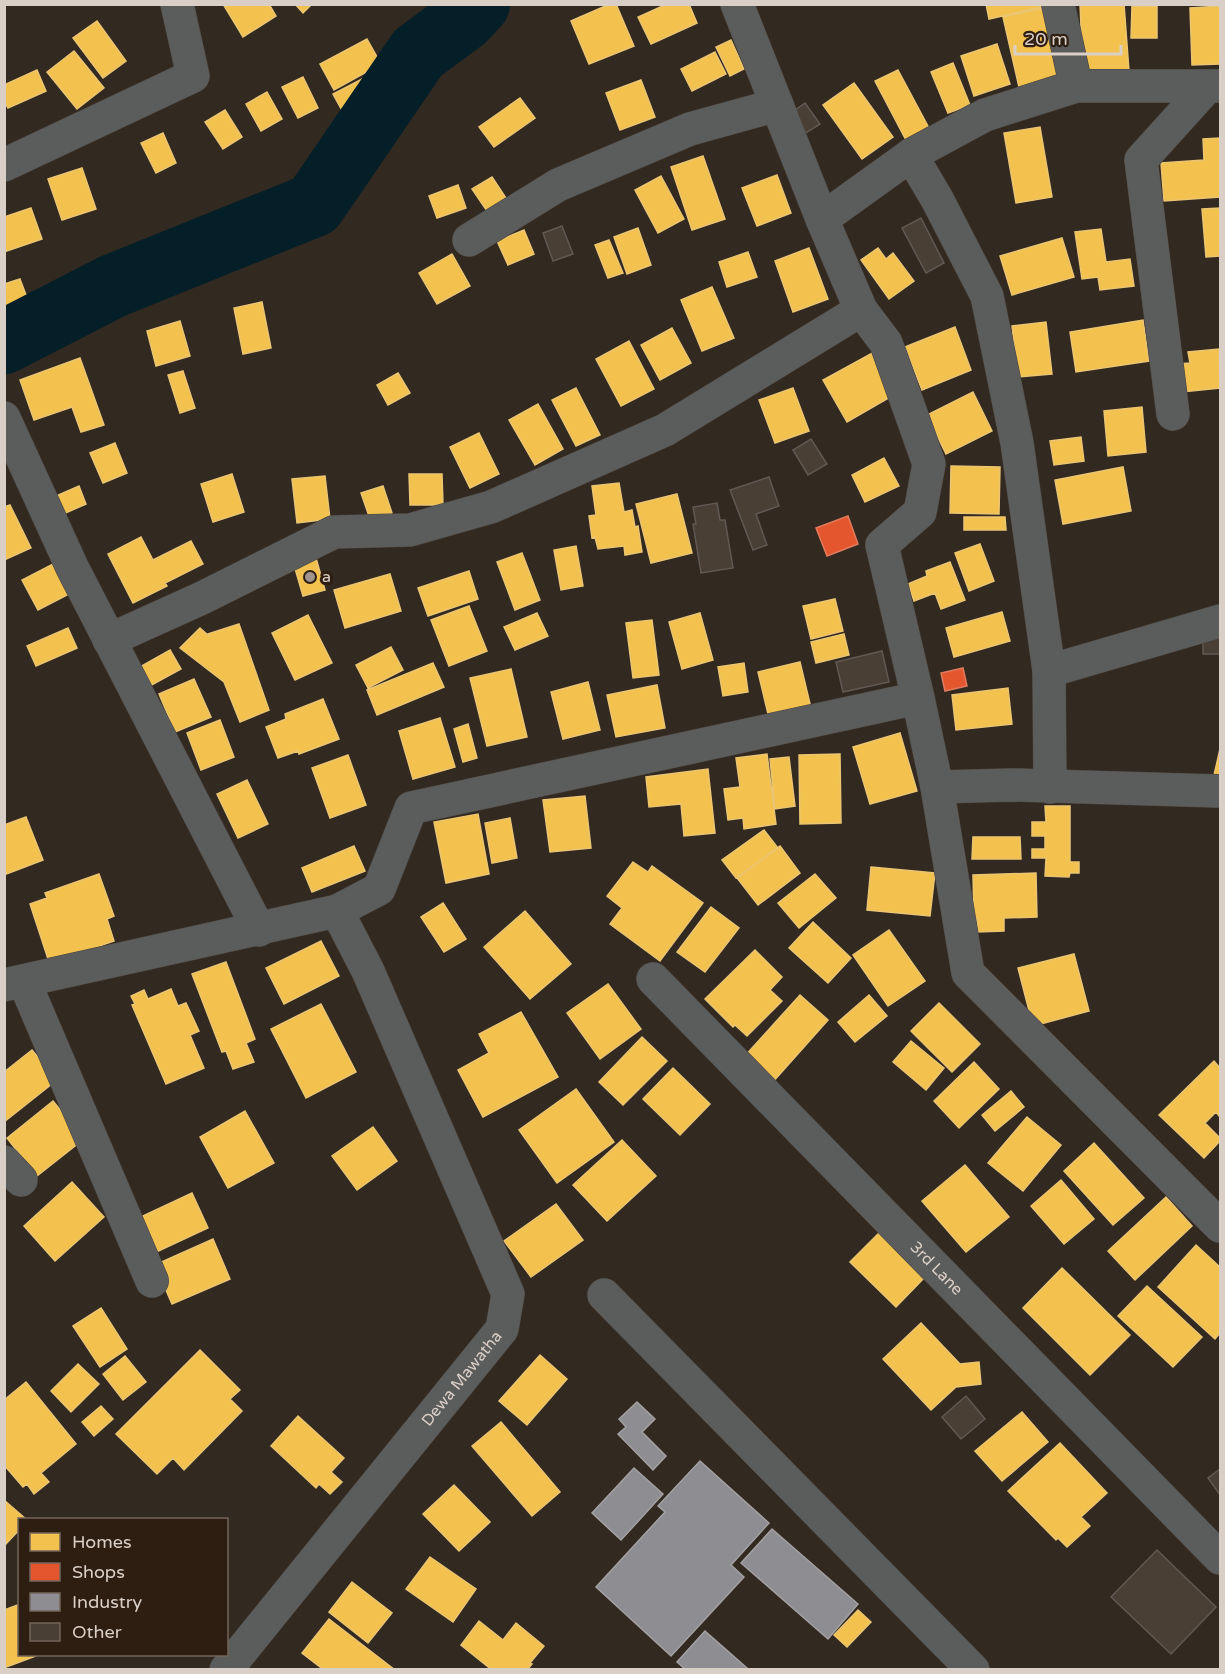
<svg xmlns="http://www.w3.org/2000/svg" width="1225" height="1674" font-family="'Varela Round',sans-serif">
<rect width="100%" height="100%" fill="#322921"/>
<path fill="#f2c14e" stroke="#ebc572" stroke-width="1.5" d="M 223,4 L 269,4 L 276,16 L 243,37 Z
M 295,4 L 312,4 L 303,13 Z
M 610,4 L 616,4 L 634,46 L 589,64 L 571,21 Z
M 667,4 L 689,4 L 697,23 L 651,44 L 638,17 Z
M 986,4 L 1046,4 L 1046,6 L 989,19 Z
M 1080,4 L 1124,4 L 1129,71 L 1083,74 Z
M 1132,6 L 1157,6 L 1157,38 L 1131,38 Z
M 1220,6 L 1220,64 L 1192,65 L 1190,8 Z
M 1044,8 L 1060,78 L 1019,87 L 1003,17 Z
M 97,21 L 126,61 L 103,78 L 73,38 Z
M 367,39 L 381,64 L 334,90 L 320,64 Z
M 731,40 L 744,69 L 730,76 L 716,47 Z
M 997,44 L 1010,84 L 974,96 L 961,56 Z
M 74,51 L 104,88 L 77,109 L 47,72 Z
M 715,52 L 726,74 L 692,91 L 681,69 Z
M 953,63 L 970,105 L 948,113 L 931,72 Z
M 37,70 L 46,91 L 8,108 L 4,101 L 4,85 Z
M 898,70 L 930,130 L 907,142 L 875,81 Z
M 303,77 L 318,108 L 298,118 L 282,87 Z
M 362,79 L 372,98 L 344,114 L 333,94 Z
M 641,80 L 655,117 L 620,130 L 606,93 Z
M 854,83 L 893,137 L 862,159 L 823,105 Z
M 267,92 L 282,119 L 261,131 L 246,104 Z
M 520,98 L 535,118 L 494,147 L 479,127 Z
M 225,110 L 242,137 L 223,149 L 205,122 Z
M 1040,127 L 1052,197 L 1016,203 L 1004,133 Z
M 163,133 L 176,163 L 156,173 L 141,143 Z
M 1220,138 L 1220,197 L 1164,201 L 1161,163 L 1204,160 L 1203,139 Z
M 703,156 L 725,219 L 692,230 L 671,167 Z
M 82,168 L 96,209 L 62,220 L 48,179 Z
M 777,175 L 791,213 L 757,226 L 742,188 Z
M 661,176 L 684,219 L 658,233 L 635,190 Z
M 492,177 L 508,201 L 489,214 L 472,189 Z
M 458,185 L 466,208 L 437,218 L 429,196 Z
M 31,208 L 42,239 L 4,252 L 4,217 Z
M 1220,208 L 1220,256 L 1206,257 L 1202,209 Z
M 638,228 L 651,265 L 627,274 L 614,237 Z
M 1101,229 L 1106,262 L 1130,259 L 1134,286 L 1100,290 L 1098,277 L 1082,279 L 1075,232 Z
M 524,230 L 534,254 L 508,265 L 497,241 Z
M 1062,238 L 1074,277 L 1012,295 L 1000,256 Z
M 609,240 L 623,273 L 608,278 L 595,245 Z
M 809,248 L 828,299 L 793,312 L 775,261 Z
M 878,248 L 886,259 L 893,253 L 914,281 L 889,299 L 861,260 Z
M 748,252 L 757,277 L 727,287 L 719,262 Z
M 452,254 L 470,286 L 437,304 L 419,273 Z
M 20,279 L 32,311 L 4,320 L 4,284 Z
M 712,287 L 734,338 L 702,351 L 681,300 Z
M 262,302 L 271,348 L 243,354 L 234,308 Z
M 1143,320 L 1149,361 L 1076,372 L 1070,332 Z
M 180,321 L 190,356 L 156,366 L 147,331 Z
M 1046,322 L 1052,374 L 1018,377 L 1012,326 Z
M 955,327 L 971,370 L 922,390 L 905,347 Z
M 672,328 L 691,363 L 660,380 L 641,345 Z
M 629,341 L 654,389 L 621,406 L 596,359 Z
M 1219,349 L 1220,388 L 1182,392 L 1178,364 L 1190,363 L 1188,352 Z
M 876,351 L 899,392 L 847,422 L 823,380 Z
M 80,358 L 104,425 L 81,432 L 72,407 L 34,420 L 20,380 Z
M 183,371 L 195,408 L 180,413 L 168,375 Z
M 398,373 L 410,393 L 388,405 L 377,385 Z
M 576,388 L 600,435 L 576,446 L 552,400 Z
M 793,388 L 809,431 L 775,443 L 759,400 Z
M 973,392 L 992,431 L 946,454 L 927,415 Z
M 538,404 L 563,449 L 535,465 L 509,420 Z
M 1142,407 L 1146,452 L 1108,456 L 1104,411 Z
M 479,433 L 499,474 L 470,488 L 450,447 Z
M 1081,437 L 1084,461 L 1054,465 L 1050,441 Z
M 115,443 L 127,473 L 103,483 L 90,453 Z
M 884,458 L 899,486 L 865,502 L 852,475 Z
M 951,466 L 1000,467 L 999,514 L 950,513 Z
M 1123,467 L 1131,511 L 1063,524 L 1055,480 Z
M 232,474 L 244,512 L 213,522 L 201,484 Z
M 409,474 L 442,474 L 443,505 L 410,505 Z
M 325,476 L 330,519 L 297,523 L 292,479 Z
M 619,483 L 624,512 L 632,510 L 635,527 L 638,526 L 642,552 L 625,555 L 624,546 L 598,549 L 595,537 L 592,538 L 589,516 L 596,515 L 592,486 Z
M 79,486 L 86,504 L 61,515 L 54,497 Z
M 383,486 L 392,513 L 370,519 L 361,493 Z
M 677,494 L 692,553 L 651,563 L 636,504 Z
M 10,505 L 31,548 L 4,560 L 4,507 Z
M 964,517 L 1005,517 L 1006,530 L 964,530 Z
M 141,537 L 153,560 L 191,541 L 203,564 L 165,583 L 167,586 L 133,603 L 108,554 Z
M 980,544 L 994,581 L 969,591 L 955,553 Z
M 576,546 L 583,586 L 561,590 L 554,550 Z
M 522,553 L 540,600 L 515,610 L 497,562 Z
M 316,558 L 325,590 L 303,596 L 294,565 Z
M 57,562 L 73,592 L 38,610 L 22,580 Z
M 950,562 L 965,600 L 941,609 L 935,593 L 914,601 L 908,584 L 927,576 L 926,571 Z
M 469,571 L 478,599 L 428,616 L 418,588 Z
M 390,574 L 401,611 L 345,628 L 334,590 Z
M 835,599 L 843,631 L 811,639 L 803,606 Z
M 469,606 L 487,651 L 449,666 L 431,620 Z
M 1002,612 L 1010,641 L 954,657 L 946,628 Z
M 537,613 L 548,636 L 515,650 L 504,627 Z
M 700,613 L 713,660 L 682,669 L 669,622 Z
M 308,615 L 332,663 L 295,680 L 272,633 Z
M 652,620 L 659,675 L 633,678 L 626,623 Z
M 239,624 L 269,710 L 240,722 L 224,682 L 180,648 L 200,628 L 210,637 L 208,634 Z
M 68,628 L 77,648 L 36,666 L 27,646 Z
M 844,634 L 849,655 L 816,663 L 811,642 Z
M 391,647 L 403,670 L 368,688 L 356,665 Z
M 170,650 L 181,669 L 148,687 L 138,668 Z
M 800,662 L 811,708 L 769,718 L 758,672 Z
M 433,663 L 444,687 L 377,715 L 367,690 Z
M 744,663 L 748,692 L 723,696 L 718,667 Z
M 511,669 L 527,737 L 487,746 L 470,678 Z
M 194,679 L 211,717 L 175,732 L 159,694 Z
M 588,682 L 600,730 L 563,739 L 551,692 Z
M 657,685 L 665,728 L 616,737 L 607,695 Z
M 1008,688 L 1012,724 L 956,730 L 952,695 Z
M 323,699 L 339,739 L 299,754 L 298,751 L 278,758 L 266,727 L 286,719 L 285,714 Z
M 440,718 L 455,767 L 413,779 L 399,731 Z
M 220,720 L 234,757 L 201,770 L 187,733 Z
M 468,724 L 477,758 L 463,762 L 454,729 Z
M 900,733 L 917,791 L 870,804 L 853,747 Z
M 1220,749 L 1220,777 L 1214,775 Z
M 767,754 L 776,824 L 744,829 L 743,818 L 728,820 L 724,789 L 740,787 L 736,758 Z
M 840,754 L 841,823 L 800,824 L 799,755 Z
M 348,755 L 366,805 L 330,818 L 312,768 Z
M 789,757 L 795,806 L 775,809 L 770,759 Z
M 708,769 L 715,833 L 684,836 L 681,804 L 649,807 L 646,777 Z
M 247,780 L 268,824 L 238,838 L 217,794 Z
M 585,796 L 591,848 L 550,852 L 543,800 Z
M 1045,806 L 1070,806 L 1070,862 L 1079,862 L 1079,873 L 1070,873 L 1069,877 L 1045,876 L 1046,858 L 1032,858 L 1032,849 L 1045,849 L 1045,836 L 1032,836 L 1032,822 L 1046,822 Z
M 478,814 L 489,874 L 446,883 L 434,822 Z
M 26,817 L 43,860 L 4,875 L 4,825 Z
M 510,818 L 517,858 L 492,863 L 485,823 Z
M 764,830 L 778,848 L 736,878 L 722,860 Z
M 973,837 L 1020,837 L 1021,859 L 972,859 Z
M 354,846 L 365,871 L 312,892 L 302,868 Z
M 780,846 L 800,873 L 758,905 L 737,878 Z
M 633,862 L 648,872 L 652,866 L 703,903 L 660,961 L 610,924 L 622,908 L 607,896 Z
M 871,867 L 935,873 L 930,916 L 867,910 Z
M 1036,873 L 1037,917 L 1004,918 L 1004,931 L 977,932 L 977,919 L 974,920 L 973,875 Z
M 99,874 L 114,916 L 107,919 L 114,941 L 102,945 L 104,951 L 49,962 L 30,904 L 47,898 L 45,893 Z
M 815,874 L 836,898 L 799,928 L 778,903 Z
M 443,903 L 466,939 L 444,952 L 421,917 Z
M 711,907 L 739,928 L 705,972 L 677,952 Z
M 525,911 L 571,964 L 530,999 L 484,947 Z
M 813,922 L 851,958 L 828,983 L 789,948 Z
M 889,930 L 925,981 L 888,1006 L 853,955 Z
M 321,941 L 339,976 L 284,1004 L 266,968 Z
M 755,950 L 782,977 L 770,990 L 782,1001 L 747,1036 L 735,1025 L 733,1027 L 705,999 Z
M 1074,954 L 1089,1011 L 1033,1026 L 1018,968 Z
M 226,962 L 255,1039 L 246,1043 L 254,1062 L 233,1069 L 226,1051 L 222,1052 L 192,974 Z
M 608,984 L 641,1029 L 600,1059 L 567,1013 Z
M 171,989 L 178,1006 L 186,1003 L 199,1031 L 190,1035 L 204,1068 L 166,1084 L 132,1005 L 135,1004 L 131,996 L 144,990 L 148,999 Z
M 800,995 L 828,1020 L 772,1083 L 744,1057 Z
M 869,995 L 887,1016 L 855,1042 L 838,1022 Z
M 939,1003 L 980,1044 L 952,1072 L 911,1031 Z
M 321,1004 L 356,1072 L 306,1098 L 271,1029 Z
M 521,1012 L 558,1077 L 483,1117 L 458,1070 L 489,1053 L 479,1034 Z
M 642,1037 L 667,1061 L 623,1105 L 599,1082 Z
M 911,1041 L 944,1068 L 926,1090 L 893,1062 Z
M 32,1050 L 57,1080 L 4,1122 L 4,1072 Z
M 1214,1061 L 1220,1068 L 1220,1117 L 1216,1112 L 1205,1123 L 1220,1138 L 1220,1141 L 1204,1158 L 1159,1115 Z
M 974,1062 L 999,1089 L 959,1128 L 934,1101 Z
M 673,1068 L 710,1104 L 680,1135 L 643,1099 Z
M 576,1089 L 614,1142 L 557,1183 L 519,1130 Z
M 1011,1091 L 1024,1107 L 995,1131 L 982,1115 Z
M 53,1101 L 84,1139 L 37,1176 L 7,1138 Z
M 245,1111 L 274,1163 L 228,1188 L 200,1137 Z
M 1027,1117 L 1061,1145 L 1023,1191 L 988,1163 Z
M 373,1127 L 397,1161 L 357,1190 L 332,1156 Z
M 622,1140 L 656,1176 L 607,1221 L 573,1185 Z
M 1094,1143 L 1144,1198 L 1113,1225 L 1064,1171 Z
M 965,1165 L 1009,1217 L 966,1252 L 922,1201 Z
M 1061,1180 L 1094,1219 L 1064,1244 L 1031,1206 Z
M 72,1182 L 104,1217 L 55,1261 L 24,1226 Z
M 192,1193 L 208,1228 L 150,1255 L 134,1220 Z
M 1166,1197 L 1192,1226 L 1135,1280 L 1108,1251 Z
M 556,1204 L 583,1240 L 531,1277 L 504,1241 Z
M 879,1233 L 925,1277 L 896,1307 L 850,1262 Z
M 213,1239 L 230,1279 L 172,1304 L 155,1265 Z
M 1196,1245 L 1220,1267 L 1220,1333 L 1215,1339 L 1158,1287 Z
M 1062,1268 L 1130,1335 L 1090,1375 L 1023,1308 Z
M 1147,1286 L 1202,1337 L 1173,1367 L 1118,1316 Z
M 101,1308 L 127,1349 L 100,1367 L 73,1326 Z
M 921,1323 L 960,1364 L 979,1362 L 981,1384 L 956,1387 L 931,1410 L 883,1359 Z
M 200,1350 L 240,1390 L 230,1399 L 242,1411 L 184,1470 L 173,1458 L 157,1474 L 116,1434 Z
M 540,1355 L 567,1379 L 527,1425 L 499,1401 Z
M 125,1356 L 146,1382 L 123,1400 L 103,1374 Z
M 78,1364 L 99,1384 L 71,1412 L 51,1391 Z
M 26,1382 L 76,1444 L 41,1473 L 49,1482 L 34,1494 L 27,1484 L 23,1487 L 4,1465 L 4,1400 Z
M 101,1406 L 113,1419 L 94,1436 L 82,1422 Z
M 1022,1412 L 1048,1442 L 1002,1481 L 975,1451 Z
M 298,1416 L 344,1458 L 331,1472 L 342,1482 L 330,1494 L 319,1484 L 316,1488 L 271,1446 Z
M 501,1422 L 560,1492 L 532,1516 L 472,1446 Z
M 1060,1443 L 1107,1493 L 1081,1517 L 1090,1526 L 1067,1547 L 1058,1538 L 1056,1540 L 1008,1491 Z
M 454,1485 L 490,1522 L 459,1551 L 423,1514 Z
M 4,1500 L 27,1520 L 20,1520 L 20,1529 L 4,1546 Z
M 430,1557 L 476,1589 L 453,1622 L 406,1589 Z
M 352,1582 L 392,1613 L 368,1643 L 329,1612 Z
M 20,1604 L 20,1654 L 41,1654 L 4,1668 L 4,1610 Z
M 858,1610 L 871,1622 L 847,1647 L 834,1635 Z
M 329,1619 L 395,1670 L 324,1670 L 302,1653 Z
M 479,1621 L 503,1640 L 516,1623 L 544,1646 L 530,1663 L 532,1664 L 527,1670 L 492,1670 L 461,1645 Z"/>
<path fill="#e4572e" stroke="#e17b5c" stroke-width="1.5" d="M 848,516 L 858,544 L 827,556 L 816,528 Z
M 963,668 L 967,686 L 945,691 L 941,673 Z"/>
<path fill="#8d8d92" stroke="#a4a1a2" stroke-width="1.5" d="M 637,1402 L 655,1419 L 642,1432 L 666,1456 L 653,1470 L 618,1434 L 626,1427 L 619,1419 Z
M 700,1461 L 769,1523 L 731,1565 L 744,1577 L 671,1656 L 596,1587 L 665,1512 L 658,1506 Z
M 634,1468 L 663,1494 L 621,1540 L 592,1513 Z
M 772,1529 L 858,1604 L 828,1639 L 741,1563 Z
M 705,1631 L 747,1668 L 745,1670 L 686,1670 L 677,1662 Z"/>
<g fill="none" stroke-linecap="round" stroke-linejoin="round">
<path stroke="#041f28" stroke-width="64" d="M 4,342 L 113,286 L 314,205 L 418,53 L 464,19 L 478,4"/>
</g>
<path fill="#4a3f35" stroke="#615952" stroke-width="1.5" d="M 805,103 L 820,124 L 801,136 L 787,116 Z
M 921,218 L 944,263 L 926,273 L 902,228 Z
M 562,226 L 573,254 L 553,261 L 543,233 Z
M 811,439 L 827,464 L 808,475 L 793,450 Z
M 769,477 L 779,506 L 756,514 L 767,545 L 753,550 L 730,490 Z
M 717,503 L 720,520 L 725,520 L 733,568 L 701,573 L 693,524 L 696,524 L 693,507 Z
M 1203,635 L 1220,635 L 1220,654 L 1203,654 Z
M 882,651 L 889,682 L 843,692 L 836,662 Z
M 966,1396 L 985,1419 L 961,1439 L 942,1417 Z
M 1220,1469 L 1220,1495 L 1208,1478 Z
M 1157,1550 L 1216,1607 L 1171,1654 L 1111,1597 Z"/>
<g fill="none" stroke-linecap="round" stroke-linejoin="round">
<g stroke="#4b443d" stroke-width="34">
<g id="street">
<path d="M 737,4 L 822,219 L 861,310 L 886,343 L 929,464 L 920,512 L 882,545 L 918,698 L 937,787 L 968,973 L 1220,1226"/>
<path d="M 1058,4 L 1076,86"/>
<path d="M 911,155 L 937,199 L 987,296 L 1017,443 L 1049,671 L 1050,787"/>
<path d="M 4,165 L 193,76 L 177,4"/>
<path d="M 822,219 L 911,155 L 985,115 L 1076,86 L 1220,86"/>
<path d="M 469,240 L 558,185 L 690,129 L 777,105"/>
<path d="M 1173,414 L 1141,160 L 1207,87"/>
<path d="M 4,418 L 72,567 L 259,930"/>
<path d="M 109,640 L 202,598 L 334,532 L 410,530 L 491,507 L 665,430 L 861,310"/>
<path d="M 1049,671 L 1220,621"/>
<path d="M 937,787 L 1012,785 L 1218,791"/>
<path id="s1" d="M 653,979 L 1220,1558"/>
<path d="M 24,981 L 152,1281"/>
<path d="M 4,985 L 337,911 L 379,889 L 411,808 L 918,698"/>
<path d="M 4,1162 L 21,1180"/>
<path d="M 604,1295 L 973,1670"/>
<path id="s2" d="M 226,1670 L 502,1329 L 508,1294 L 368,971 L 337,911"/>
</g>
</g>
<use href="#street" stroke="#5b5c5c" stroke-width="33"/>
</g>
<circle fill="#9f958d" stroke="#2e1e12" stroke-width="2" cx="310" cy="577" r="6"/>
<g text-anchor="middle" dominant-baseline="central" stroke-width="6" stroke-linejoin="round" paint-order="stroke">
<g font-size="16" fill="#dacfc7" stroke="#2e1e12" text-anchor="start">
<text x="322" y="577">a</text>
</g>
<g font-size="16" fill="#dacfc7" stroke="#2e1e12">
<text stroke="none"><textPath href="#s1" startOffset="405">3rd Lane</textPath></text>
<text stroke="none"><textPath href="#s2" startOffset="375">Dewa Mawatha</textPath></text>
</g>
</g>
<rect width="1225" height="1674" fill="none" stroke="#dacfc7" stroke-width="12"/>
<rect x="18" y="1518" width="210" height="138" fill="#2e1e12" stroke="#73655a" stroke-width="1.5"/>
<rect x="30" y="1533" width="30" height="18" fill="#f2c14e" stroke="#73655a" stroke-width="1.5"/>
<text x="72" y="1548" font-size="18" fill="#dacfc7">Homes</text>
<rect x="30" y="1563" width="30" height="18" fill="#e4572e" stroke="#73655a" stroke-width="1.5"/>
<text x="72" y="1578" font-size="18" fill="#dacfc7">Shops</text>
<rect x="30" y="1593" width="30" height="18" fill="#8d8d92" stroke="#73655a" stroke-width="1.5"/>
<text x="72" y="1608" font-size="18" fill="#dacfc7">Industry</text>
<rect x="30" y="1623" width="30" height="18" fill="#4a3f35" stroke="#73655a" stroke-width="1.5"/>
<text x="72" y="1638" font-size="18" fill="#dacfc7">Other</text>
<path d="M1015 45v9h106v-9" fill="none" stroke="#dacfc7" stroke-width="3"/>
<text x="1024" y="45" font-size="18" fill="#dacfc7" stroke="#2e1e12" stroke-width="4.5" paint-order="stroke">20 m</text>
</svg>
